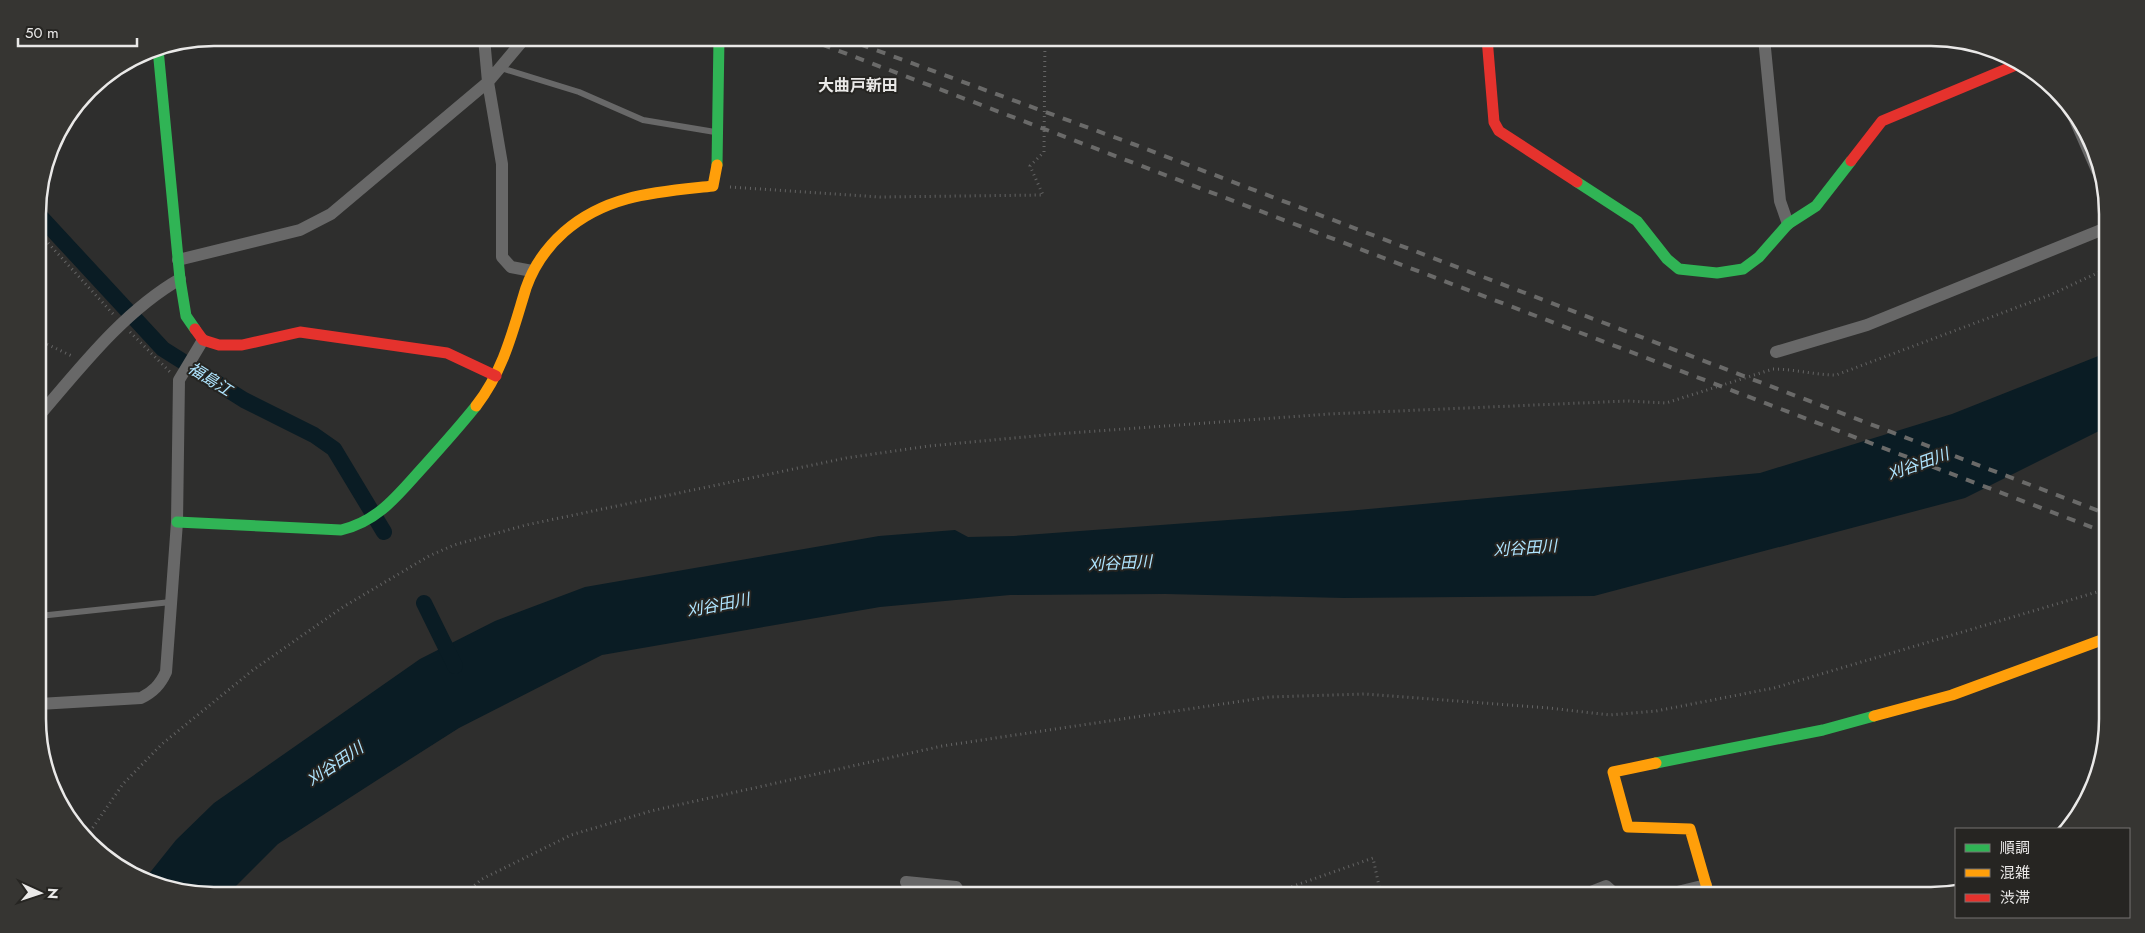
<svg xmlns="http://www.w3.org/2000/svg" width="2145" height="933" font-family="Jost,'Noto Sans JP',sans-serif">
<rect width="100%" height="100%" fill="#2e2e2d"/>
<path fill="#0a1c24" d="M 2106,353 L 2107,427 L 1965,498 L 1594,596 L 1344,598 L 1165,594 L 1010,595 L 880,607 L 602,655 L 459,728 L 382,777 L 278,844 L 227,895 L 214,895 L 144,880 L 176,840 L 214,803 L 420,659 L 495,621 L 585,587 L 879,536 L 955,530 L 968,537 L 1014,536 L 1347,511 L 1760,473 L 1952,414 Z"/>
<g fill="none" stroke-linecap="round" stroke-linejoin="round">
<path stroke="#0a1c24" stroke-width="16" d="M 38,214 L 163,349 L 244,400 L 314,435 L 334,449 L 384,532
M 424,603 L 455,666"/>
<path stroke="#646464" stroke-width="3" stroke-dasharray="1 4" stroke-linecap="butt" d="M 730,187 L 880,197 L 1043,195 L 1030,166 L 1044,152 L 1045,38
M 38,232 L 114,315
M 130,332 L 170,372
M 38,340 L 74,357
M 87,836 L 123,784 L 162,744 L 253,670 L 343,607 L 429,556 L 454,545 L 526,525 L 846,458 L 929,446 L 1056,434 L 1329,414 L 1627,401 L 1666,403 L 1773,369 C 1794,369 1815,375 1836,375 L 2050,295 L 2106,269
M 463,895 L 482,879 L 571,835 L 651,811 L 942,746 L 1269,697 L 1365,694 L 1549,708 L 1610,715 L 1656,711 L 1774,688 L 2107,589
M 1268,895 L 1373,858 L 1381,895"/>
<path stroke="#686868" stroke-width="6" d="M 501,68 L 579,92 L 643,120 L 715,132
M 39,616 L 171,602"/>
<path stroke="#686868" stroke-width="12" d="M 484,38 L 488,82 L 502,164 L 502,257 L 511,267 L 532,271
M 1764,38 L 1780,201 L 1788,224
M 2069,106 L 2097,170
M 178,260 L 300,230 L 331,214 L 488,82 L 525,38
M 1776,352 L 1867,325 L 2106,228
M 38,417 C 80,368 124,311 180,279
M 39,704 L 141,698 C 153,692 160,685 166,672 L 177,522 L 179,380 L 203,340
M 906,882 L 956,887 L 961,895
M 1494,895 L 1516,893 L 1534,895
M 1583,895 L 1606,886 L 1616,895
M 1665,895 L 1706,885"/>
<path stroke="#30b455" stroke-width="11" d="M 158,49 L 180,279 L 186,316 L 195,329
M 717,165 L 719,38
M 1577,182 L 1637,221 L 1667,259 L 1679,269 L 1717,273 L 1743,269 L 1759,257 L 1788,224 L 1816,206 L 1851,161
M 177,522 L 341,530 C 380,521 400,492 425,465 C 443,445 460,426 476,406
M 1656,763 L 1823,730 L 1874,716"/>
<path stroke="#ff9f0a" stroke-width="11" d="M 476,406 C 504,370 513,330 526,288 C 534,265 546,248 564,232 C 607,194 658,192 713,186 L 717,165
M 1874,716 L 1952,695 L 2107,638
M 1656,763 L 1613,772 L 1628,827 L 1690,829 L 1709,895"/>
<path stroke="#e5322d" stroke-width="11" d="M 1487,38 L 1494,122 L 1499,131 L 1577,182
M 1851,161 L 1882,121 L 2016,65
M 195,329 L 203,340 L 219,345 L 242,345 L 300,332 L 447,353 L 496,376"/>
<path stroke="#6a6a69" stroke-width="4" stroke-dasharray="9 9" stroke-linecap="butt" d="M 805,38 L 2107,533
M 843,38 L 1133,144 L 2107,514"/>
</g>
<g text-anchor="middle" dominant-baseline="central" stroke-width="4" stroke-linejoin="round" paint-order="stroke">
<g font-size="16" font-weight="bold" fill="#eae9e8" stroke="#262522">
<text x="858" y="85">大曲戸新田</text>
</g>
<g font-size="16" font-style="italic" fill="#afe5ff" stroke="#262522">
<text transform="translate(210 379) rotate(32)">福島江</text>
<text transform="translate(1918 464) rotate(-20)">刈谷田川</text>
<text transform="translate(1525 548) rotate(-4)">刈谷田川</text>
<text transform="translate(1120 563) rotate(-3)">刈谷田川</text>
<text transform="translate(718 605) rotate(-11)">刈谷田川</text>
<text transform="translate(335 764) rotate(-34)">刈谷田川</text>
</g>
</g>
<path d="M0 0H2145V933H0ZM214 46H1931A168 168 0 0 1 2099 214V719A168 168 0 0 1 1931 887H214A168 168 0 0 1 46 719V214A168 168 0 0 1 214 46Z" fill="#363532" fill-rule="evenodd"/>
<path fill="none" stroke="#eae9e8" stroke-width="2.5" d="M214 46H1931A168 168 0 0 1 2099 214V719A168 168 0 0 1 1931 887H214A168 168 0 0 1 46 719V214A168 168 0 0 1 214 46Z"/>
<rect x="1955" y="828" width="175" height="90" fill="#262522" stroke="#747371"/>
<rect x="1965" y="844" width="25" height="8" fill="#30b455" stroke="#747371"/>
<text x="2000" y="853" font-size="15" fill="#eae9e8">順調</text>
<rect x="1965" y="869" width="25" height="8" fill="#ff9f0a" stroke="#747371"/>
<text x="2000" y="878" font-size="15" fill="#eae9e8">混雑</text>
<rect x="1965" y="894" width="25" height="8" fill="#e5322d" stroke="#747371"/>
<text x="2000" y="903" font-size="15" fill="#eae9e8">渋滞</text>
<g transform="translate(40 893) rotate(93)" stroke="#262522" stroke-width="4" paint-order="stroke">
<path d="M0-4L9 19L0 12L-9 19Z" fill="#eae9e8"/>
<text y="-8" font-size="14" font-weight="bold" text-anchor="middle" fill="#eae9e8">N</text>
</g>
<path d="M18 38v8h119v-8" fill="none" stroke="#eae9e8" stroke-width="2.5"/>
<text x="25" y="38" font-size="15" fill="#eae9e8" stroke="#262522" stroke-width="4" paint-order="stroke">50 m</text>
</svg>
